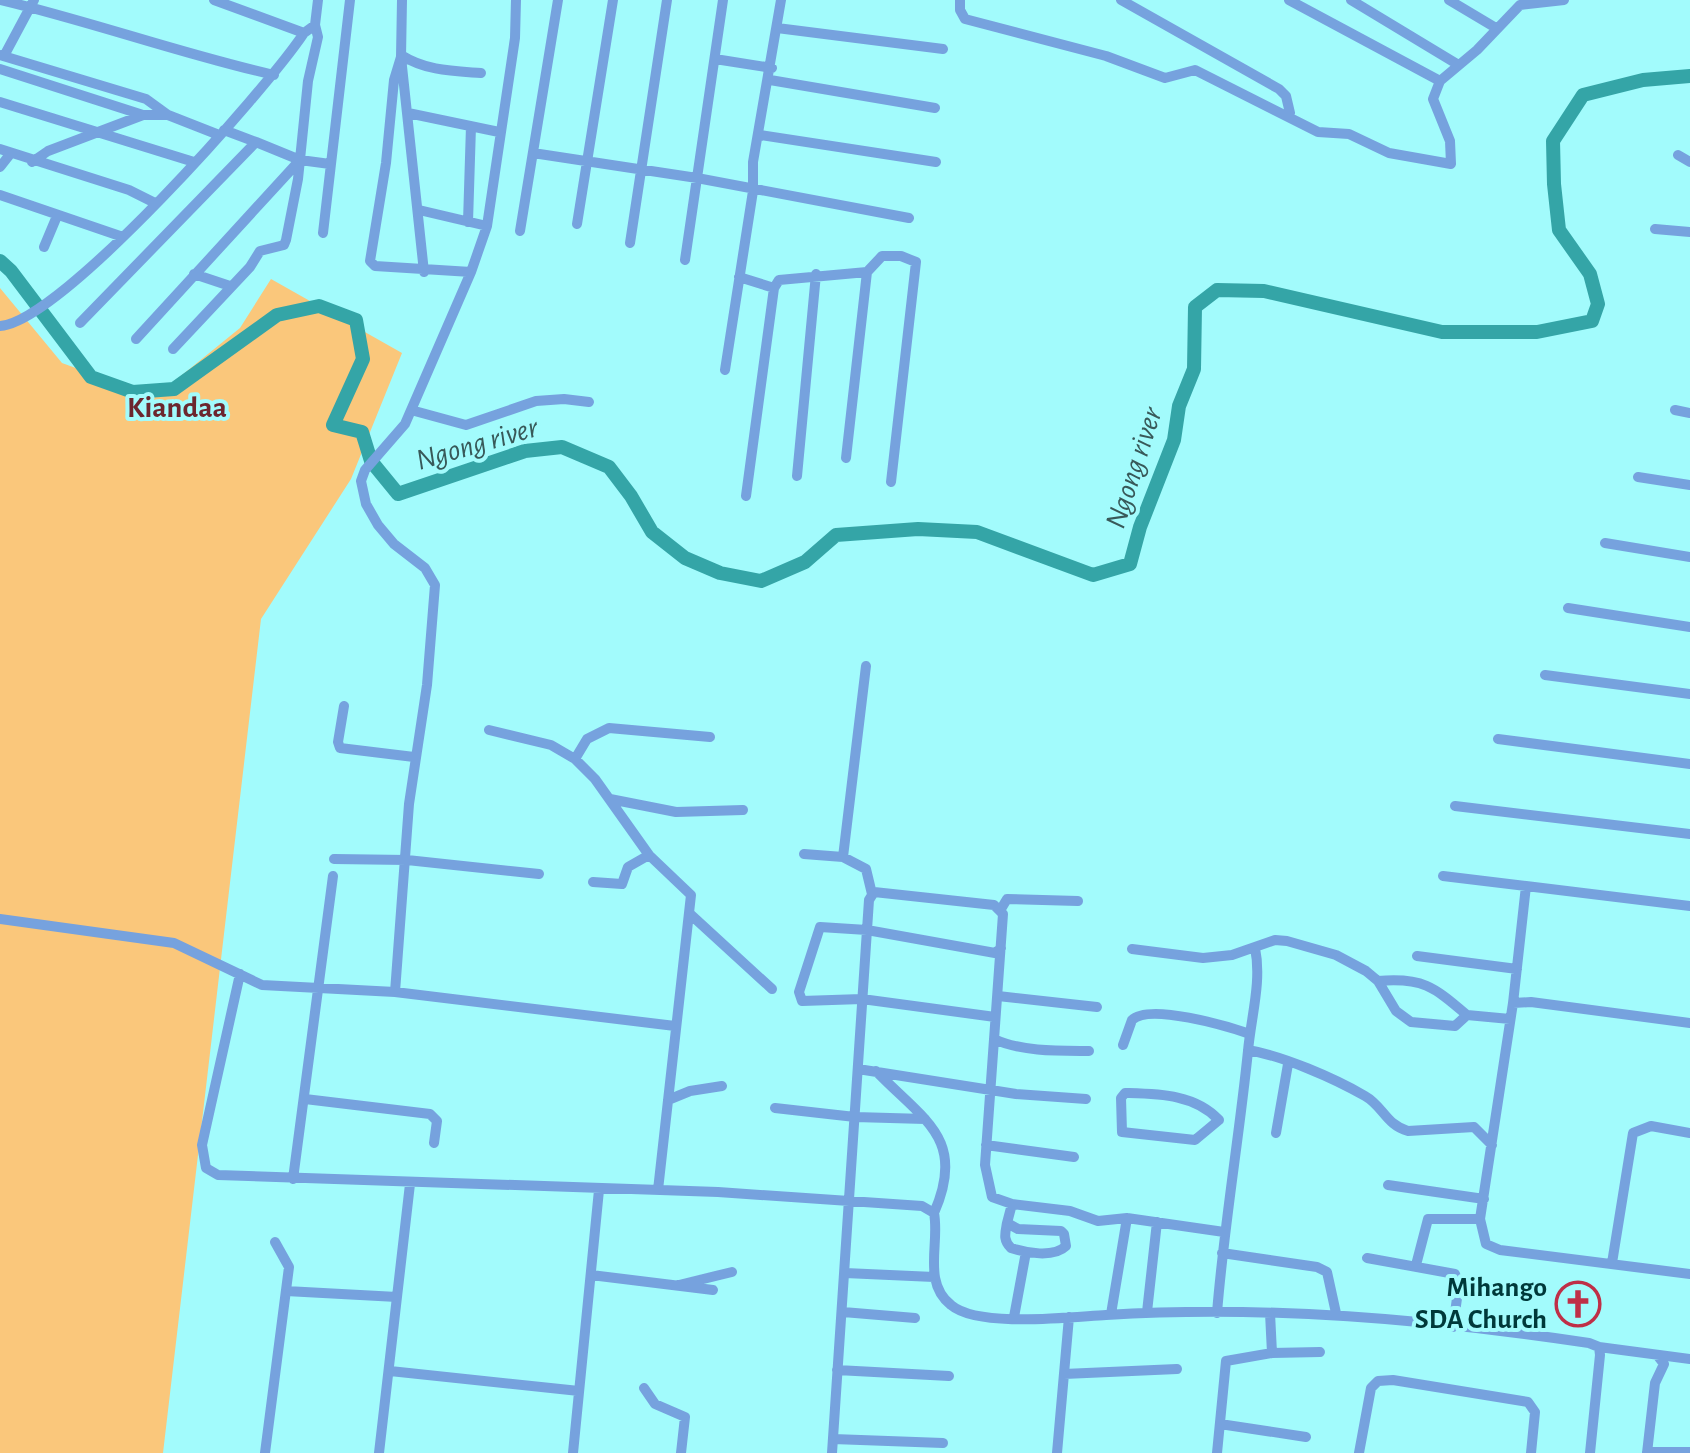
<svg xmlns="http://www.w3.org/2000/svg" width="1690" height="1453" font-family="'Alegreya Sans',sans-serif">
<rect width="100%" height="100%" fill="#a2fbfc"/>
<path fill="#fac77b" d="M 271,279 L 402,353 L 351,479 L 261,619 L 163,1453 L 0,1453 L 0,288 L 62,363 L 155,397 L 240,328 Z"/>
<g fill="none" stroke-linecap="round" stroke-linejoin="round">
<path stroke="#34a5a7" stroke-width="14" d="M 0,261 L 11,271 L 91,377 L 133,392 L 174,389 L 277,315 L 319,306 L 356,320 L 363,359 L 333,425 L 362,432 L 371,461 L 398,494 L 525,451 L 562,447 L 609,467 L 631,496 L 652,532 L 685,558 L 720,573 L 761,581 L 805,562 L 836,535 L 918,529 L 977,532 L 1093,575 L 1130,564 L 1140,527 L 1174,440 L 1179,406 L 1194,369 L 1195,307 L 1217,290 L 1264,291 L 1442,332 L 1537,332 L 1592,321 L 1598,304 L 1590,274 L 1559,230 L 1554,184 L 1553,141 L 1583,95 L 1643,80 L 1690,76"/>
<path stroke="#76a2de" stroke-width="10" d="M 1,0 C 93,22 182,54 274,75
M 214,0 L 304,33
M 402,0 L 401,57 L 394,80 L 386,163 L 370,261 L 375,266 L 471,272
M 960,0 L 960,10 L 965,19 L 1106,56 L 1165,78 L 1195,70 L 1318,132 L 1349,134 L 1389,153 L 1451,164 L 1450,141 L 1433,99 L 1440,81 L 1477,50 L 1520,5 L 1564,0
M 1121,0 L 1279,89 L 1286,96 L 1290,113
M 1289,0 L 1440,81
M 1351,0 L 1457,64
M 1449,0 L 1496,28
M 777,28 L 943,49
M 0,55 L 146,99 L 168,115
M 401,55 C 426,71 453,71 481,73
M 4,56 L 34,0
M 401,57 L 424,272
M 715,59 L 772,68
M 0,69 L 143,115 L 168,115 L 219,135
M 770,80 L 935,108
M 0,102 L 194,162
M 408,113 L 499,132
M 224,130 L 256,142
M 760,135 L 936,162
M 0,149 L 129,190 L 155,203
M 533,153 L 697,178 L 909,218
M 1678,155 L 1690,162
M 32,162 L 48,151 L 143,115
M 0,167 L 11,153
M 0,195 L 123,237
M 419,210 L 487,226
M 468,222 L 471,126
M 577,224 L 613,0
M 1655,229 L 1690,232
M 520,231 L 558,0
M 323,233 L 350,0
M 630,243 L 667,0
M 44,247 L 57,216
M 685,260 L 723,0
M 194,274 L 230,286
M 739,277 L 774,288 L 779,280 L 867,272 L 882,256 L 901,256 L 916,262 L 891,482
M 80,323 L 256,142 L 300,160 L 330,164
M 0,326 C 61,322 266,90 304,33 L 315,25
M 136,339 L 300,160
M 173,349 L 250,267 L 260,251 L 284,245 L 286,240 L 298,179 L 308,81 L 318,37 L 315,25 L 318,0
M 725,370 L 753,191 L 753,162 L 781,0
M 411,410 L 466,425 L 536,401 L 564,399 L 589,402
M 1675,410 L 1690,413
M 846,458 L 867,272
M 797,476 L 816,274
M 1638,477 L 1690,485
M 746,496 L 774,288
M 1605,543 L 1690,557
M 1568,608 L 1690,627
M 866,666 L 843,857 L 866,869 L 872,894
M 1545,675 L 1690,694
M 344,706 L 338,742 L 340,748 L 414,757
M 489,730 L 551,745 L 575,759 L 595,779 L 649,855 L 691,895 L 658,1190
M 1498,739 L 1690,764
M 575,759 L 587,739 L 609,728 L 710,737
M 610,799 L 676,812 L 743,810
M 1455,806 L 1690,834
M 804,854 L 843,857
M 334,859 L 407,860 L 539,874
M 1443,876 L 1526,886
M 593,882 L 622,884 L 628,867 L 649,855
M 1001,909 L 1007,899 L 1078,901
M 689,913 L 772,989
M 0,919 L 174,943 L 262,985 L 395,992 L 675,1026
M 1132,949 L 1203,958 L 1232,955 L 1275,940 L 1287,941 L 1336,955 L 1366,971 L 1378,981 L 1396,1011 L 1411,1022 L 1455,1026 L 1467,1015 L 1510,1019
M 1417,956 L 1517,969
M 240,974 L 202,1145 L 206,1168 L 218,1175 L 718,1192 L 922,1206 L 934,1213 C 940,1243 922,1282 951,1305 C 978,1328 1070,1317 1106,1315 C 1267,1305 1429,1319 1589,1343 L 1599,1347 L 1600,1355 L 1590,1453
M 1378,981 C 1423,977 1434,987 1467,1015
M 395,992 L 409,804 L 427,685 L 435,585 L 425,568 L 394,544 L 378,525 L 366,504 L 361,481 L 365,470 L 405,424 L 471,272 L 487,226 L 515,38 L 516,0
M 998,996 L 1097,1007
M 1513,1003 L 1526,886 L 1690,906
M 995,1017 L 862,999 L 802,1001 L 799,992 L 820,927 L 867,930 L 995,953 L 1001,948
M 1690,1023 L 1531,1002 L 1513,1003 L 1480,1219 L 1486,1244 L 1500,1250 L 1690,1274
M 994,1039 C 1022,1052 1059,1051 1089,1051
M 1123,1045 L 1132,1020 C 1149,1003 1227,1026 1250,1034
M 1248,1050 C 1283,1056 1334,1078 1365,1096 C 1383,1106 1386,1125 1408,1131 L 1474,1127 L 1492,1145
M 858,1069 L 1016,1094 L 1086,1099
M 876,1071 C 923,1120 967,1138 934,1213
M 1125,1093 C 1159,1094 1195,1094 1219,1120 L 1195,1140 L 1122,1132 L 1121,1098 Z
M 305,1099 L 430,1114 L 437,1121 L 434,1143
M 668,1100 L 690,1091 L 722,1086
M 775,1108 L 855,1117 L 925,1119
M 1276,1133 L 1288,1064
M 986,1145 L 1074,1157
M 293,1179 L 333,876
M 1388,1185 L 1484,1199
M 1007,1223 L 1018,1229 L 1061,1231 L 1064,1234 L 1066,1246 C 1054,1258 1026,1253 1011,1248 C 1003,1240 1005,1234 1007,1223 L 1012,1204
M 1222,1253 L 1317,1267 L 1327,1272 L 1336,1313
M 1367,1258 L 1455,1274 L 1459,1284 L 1453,1327
M 1612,1263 L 1633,1133 L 1651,1126 L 1690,1133
M 1416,1265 L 1428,1219 L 1480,1219
M 845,1273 L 934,1277
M 591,1275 L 713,1290
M 679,1285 L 732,1272
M 286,1291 L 397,1297
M 843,1312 L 915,1318
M 1147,1312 L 1157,1222
M 1217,1313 C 1224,1225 1239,1139 1248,1051 C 1251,1017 1262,981 1255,948
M 1270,1313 L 1272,1353
M 1111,1314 L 1127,1218
M 1014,1317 L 1026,1252
M 1599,1347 L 1690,1359
M 837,1370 L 949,1376
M 390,1371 L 579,1391
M 1064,1374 L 1177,1369
M 644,1388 L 655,1404 L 685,1417 L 681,1453
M 1220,1424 L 1306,1437
M 833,1439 L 943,1443
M 1647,1452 L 1690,1452
M 265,1453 L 289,1267 L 275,1242
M 379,1453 L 410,1184
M 573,1453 L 599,1190
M 832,1453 L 869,900 L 874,892 L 994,905 L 1003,914 L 985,1165 L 992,1197 L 1012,1204 L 1070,1211 L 1098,1221 L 1127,1218 L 1224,1232
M 1057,1453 L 1069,1317
M 1217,1453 L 1226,1361 L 1272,1353 L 1320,1352
M 1359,1453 L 1371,1388 L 1378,1381 L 1393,1380 L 1528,1402 L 1535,1412 L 1531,1453
M 1647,1453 L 1655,1383 L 1664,1364 L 1657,1355"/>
</g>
<defs>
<g id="church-ring" transform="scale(2.3)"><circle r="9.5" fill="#a2fbfc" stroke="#bf2f47" stroke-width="1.5"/><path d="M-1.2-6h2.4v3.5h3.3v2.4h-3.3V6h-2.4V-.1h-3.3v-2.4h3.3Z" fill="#bf2f47"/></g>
</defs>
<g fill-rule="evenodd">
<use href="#church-ring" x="1578" y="1304"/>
</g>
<g text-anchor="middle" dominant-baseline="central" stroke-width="8" stroke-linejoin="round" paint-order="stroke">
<g font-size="28" font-weight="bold" fill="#00393a" stroke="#a2fbfc" text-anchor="end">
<text x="1547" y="1288">Mihango<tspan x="1547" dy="32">SDA Church</tspan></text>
</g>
<g font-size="30" font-weight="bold" fill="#6c262e" stroke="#a2fbfc">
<text x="177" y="408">Kiandaa</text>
</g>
<g font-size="30" font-style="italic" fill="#385959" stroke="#a2fbfc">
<text transform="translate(477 444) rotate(-16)">Ngong river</text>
<text transform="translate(1134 468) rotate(-72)">Ngong river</text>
</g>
</g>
</svg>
